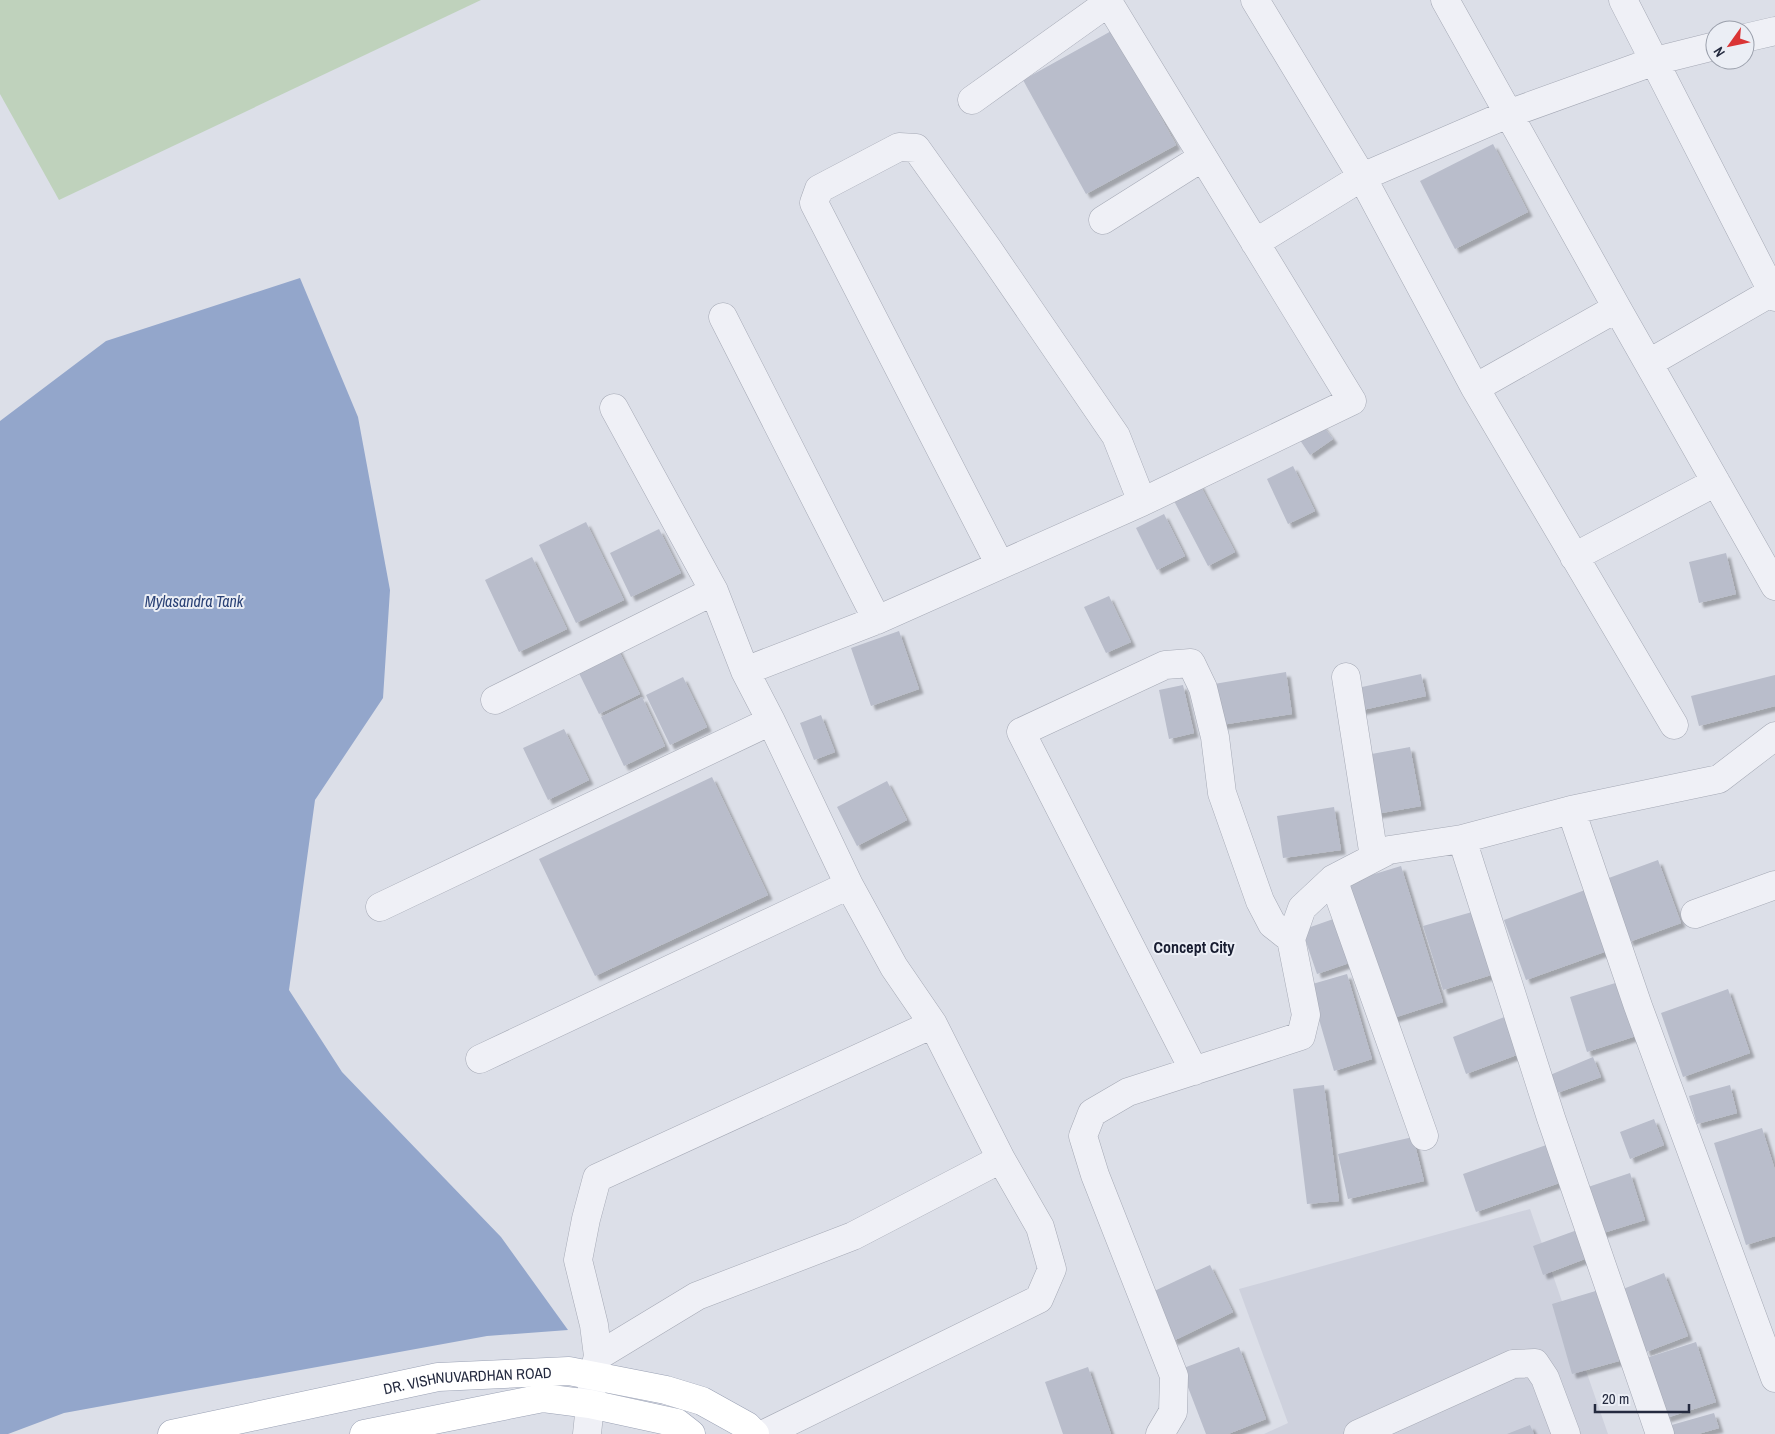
<svg xmlns="http://www.w3.org/2000/svg" width="1775" height="1434" font-family="'Archivo Narrow',sans-serif">
<defs>
<filter id="shadow"><feDropShadow dx="4.5" dy="4.5" stdDeviation="1" flood-color="#0004"/></filter>
</defs>
<rect width="100%" height="100%" fill="#dcdfe8"/>
<path fill="#ced1dd" d="M 1530,1209 L 1608,1434 L 1264,1434 L 1288,1423 L 1239,1289 Z"/>
<path fill="#bfd2bc" d="M 0,0 L 481,0 L 59,200 L 0,94 Z"/>
<path fill="#93a6cb" d="M 300,278 L 358,417 L 390,590 L 383,698 L 315,800 L 289,990 L 342,1072 L 501,1237 L 568,1330 L 487,1336 L 64,1413 L 8,1434 L 0,1434 L 0,421 L 106,341 Z"/>
<path fill="#b9bdcb" filter="url(#shadow)" d="M 1113,30 L 1176,145 L 1086,194 L 1023,80 Z
M 1493,144 L 1528,212 L 1455,249 L 1420,181 Z
M 1320,422 L 1333,439 L 1310,455 L 1298,437 Z
M 1293,466 L 1315,511 L 1288,524 L 1267,479 Z
M 1199,483 L 1235,552 L 1208,566 L 1172,497 Z
M 1164,514 L 1185,556 L 1157,570 L 1136,528 Z
M 586,522 L 624,600 L 576,623 L 539,545 Z
M 659,529 L 681,573 L 631,597 L 610,553 Z
M 1726,553 L 1736,594 L 1699,603 L 1689,562 Z
M 532,557 L 567,629 L 519,652 L 485,580 Z
M 1109,596 L 1131,642 L 1106,653 L 1084,607 Z
M 899,631 L 919,689 L 871,706 L 851,648 Z
M 617,647 L 640,694 L 599,714 L 576,667 Z
M 1286,672 L 1292,714 L 1221,725 L 1214,684 Z
M 1421,674 L 1426,696 L 1358,711 L 1353,689 Z
M 1775,675 L 1775,706 L 1699,726 L 1691,696 Z
M 683,677 L 707,727 L 670,745 L 646,695 Z
M 1183,685 L 1194,733 L 1169,739 L 1159,690 Z
M 642,697 L 665,746 L 624,766 L 601,717 Z
M 821,715 L 835,752 L 814,760 L 800,723 Z
M 564,729 L 589,780 L 548,800 L 523,748 Z
M 1410,747 L 1421,806 L 1376,814 L 1366,755 Z
M 712,777 L 768,895 L 595,976 L 539,859 Z
M 887,781 L 907,820 L 857,846 L 837,807 Z
M 1334,807 L 1341,850 L 1283,858 L 1277,816 Z
M 1658,860 L 1681,923 L 1629,942 L 1606,879 Z
M 1401,866 L 1443,1002 L 1387,1020 L 1345,883 Z
M 1585,890 L 1607,951 L 1526,980 L 1504,920 Z
M 1472,912 L 1491,975 L 1443,990 L 1423,926 Z
M 1339,917 L 1355,961 L 1317,974 L 1302,930 Z
M 1347,974 L 1372,1059 L 1334,1071 L 1309,985 Z
M 1625,980 L 1642,1034 L 1587,1052 L 1570,997 Z
M 1728,989 L 1750,1053 L 1683,1077 L 1661,1013 Z
M 1507,1016 L 1522,1053 L 1466,1074 L 1453,1037 Z
M 1593,1057 L 1601,1077 L 1557,1093 L 1550,1075 Z
M 1324,1085 L 1339,1201 L 1307,1204 L 1293,1089 Z
M 1730,1085 L 1737,1113 L 1697,1124 L 1689,1096 Z
M 1654,1119 L 1664,1145 L 1630,1159 L 1620,1132 Z
M 1762,1128 L 1775,1170 L 1775,1236 L 1746,1245 L 1714,1143 Z
M 1413,1137 L 1424,1181 L 1348,1199 L 1338,1154 Z
M 1552,1143 L 1565,1181 L 1476,1212 L 1463,1174 Z
M 1630,1173 L 1645,1220 L 1600,1234 L 1585,1188 Z
M 1580,1229 L 1590,1257 L 1543,1275 L 1533,1246 Z
M 1210,1265 L 1233,1312 L 1173,1341 L 1150,1293 Z
M 1664,1273 L 1688,1336 L 1646,1352 L 1623,1289 Z
M 1599,1290 L 1619,1361 L 1572,1374 L 1552,1304 Z
M 1696,1342 L 1716,1402 L 1666,1418 L 1646,1358 Z
M 1239,1347 L 1266,1419 L 1228,1434 L 1206,1434 L 1181,1369 Z
M 1088,1367 L 1111,1434 L 1063,1434 L 1045,1382 Z
M 1714,1413 L 1719,1428 L 1698,1434 L 1671,1434 L 1668,1426 Z
M 1530,1425 L 1534,1434 L 1507,1434 Z"/>
<g fill="none" stroke-linecap="round" stroke-linejoin="round">
<g stroke="#a5a9b5" stroke-width="29">
<path id="minor" d="M 1255,0 L 1362,177 L 1475,388 L 1674,725
M 1445,0 L 1617,308 L 1775,586
M 1623,0 L 1775,297
M 1745,38 L 1775,31
M 972,100 L 1109,2
M 1103,220 L 1203,157
M 1255,243 L 1362,177 L 1508,114 L 1655,61 L 1715,46
M 723,317 L 877,620
M 1649,363 L 1772,292
M 1475,388 L 1617,308
M 1574,557 L 1716,482
M 1000,565 L 814,203 L 819,189 L 899,147 L 916,148 L 988,249 L 1116,436 L 1142,502
M 745,671 L 877,620 L 1142,502 L 1352,401 L 1107,0
M 1346,677 L 1374,857
M 495,700 L 714,591
M 1571,810 L 1638,1006 L 1775,1378
M 1462,839 L 1551,1118 L 1660,1434
M 1333,879 L 1424,1136
M 380,907 L 771,721
M 1695,914 L 1775,885
M 480,1059 L 849,885
M 1194,1071 L 1021,732 L 1165,665 L 1191,663 L 1203,688 L 1215,737 L 1222,793 L 1260,901 L 1272,924 L 1291,939
M 598,1356 L 594,1325 L 578,1260 L 586,1219 L 597,1178 L 933,1024
M 587,1434 L 593,1376 L 598,1356 L 697,1296 L 853,1236 L 1001,1159 L 933,1024 L 894,967 L 849,885 L 771,721 L 745,671 L 714,591 L 614,408
M 764,1434 L 1039,1299 L 1052,1269 L 1040,1227 L 1001,1159
M 1160,1434 L 1173,1412 L 1174,1376 L 1095,1175 L 1083,1136 L 1092,1113 L 1128,1092 L 1301,1036 L 1306,1015 L 1291,939 L 1302,908 L 1333,879 L 1389,850 L 1462,839 L 1571,810 L 1719,779 L 1775,736
M 1358,1434 L 1513,1364 L 1535,1363 L 1545,1378 L 1566,1434"/>
</g>
<g stroke="#9aa1b4" stroke-width="29">
<g id="major">
<path id="s1" d="M 172,1434 L 438,1377 L 569,1371 L 666,1390 L 702,1401 L 747,1426 L 755,1434"/>
<path d="M 364,1434 L 543,1398 L 590,1404 L 677,1423 L 691,1434"/>
</g>
</g>
<use href="#minor" stroke="#eff0f6" stroke-width="28"/>
<use href="#major" stroke="#fff" stroke-width="28"/>
</g>
<g text-anchor="middle" dominant-baseline="central" stroke-width="4" stroke-linejoin="round" paint-order="stroke">
<g font-size="15" fill="#242a3f" stroke="#ebeef5">
<text stroke="none"><textPath href="#s1" startOffset="301">DR. VISHNUVARDHAN ROAD</textPath></text>
</g>
<g font-size="16" font-style="italic" fill="#2b4276" stroke="#ebeef5">
<text x="194" y="601">Mylasandra Tank</text>
</g>
<g font-size="16" font-weight="bold" fill="#171c30" stroke="#ebeef5">
<text x="1194" y="947">Concept City</text>
</g>
</g>
<g transform="translate(1730 45) rotate(237)"><circle r="24" fill="#ebeef5" stroke="#9ba0ac"/>
<path d="M0-4L9 19L0 12L-9 19Z" fill="#da3435"/>
<text y="-8" font-size="14" font-weight="bold" text-anchor="middle" fill="#242a3f">N</text>
</g>
<path d="M1595 1404v8h94v-8" fill="none" stroke="#242a3f" stroke-width="2.5"/>
<text x="1602" y="1404" font-size="15" fill="#242a3f" stroke="#ebeef5" stroke-width="4" paint-order="stroke">20 m</text>
</svg>
